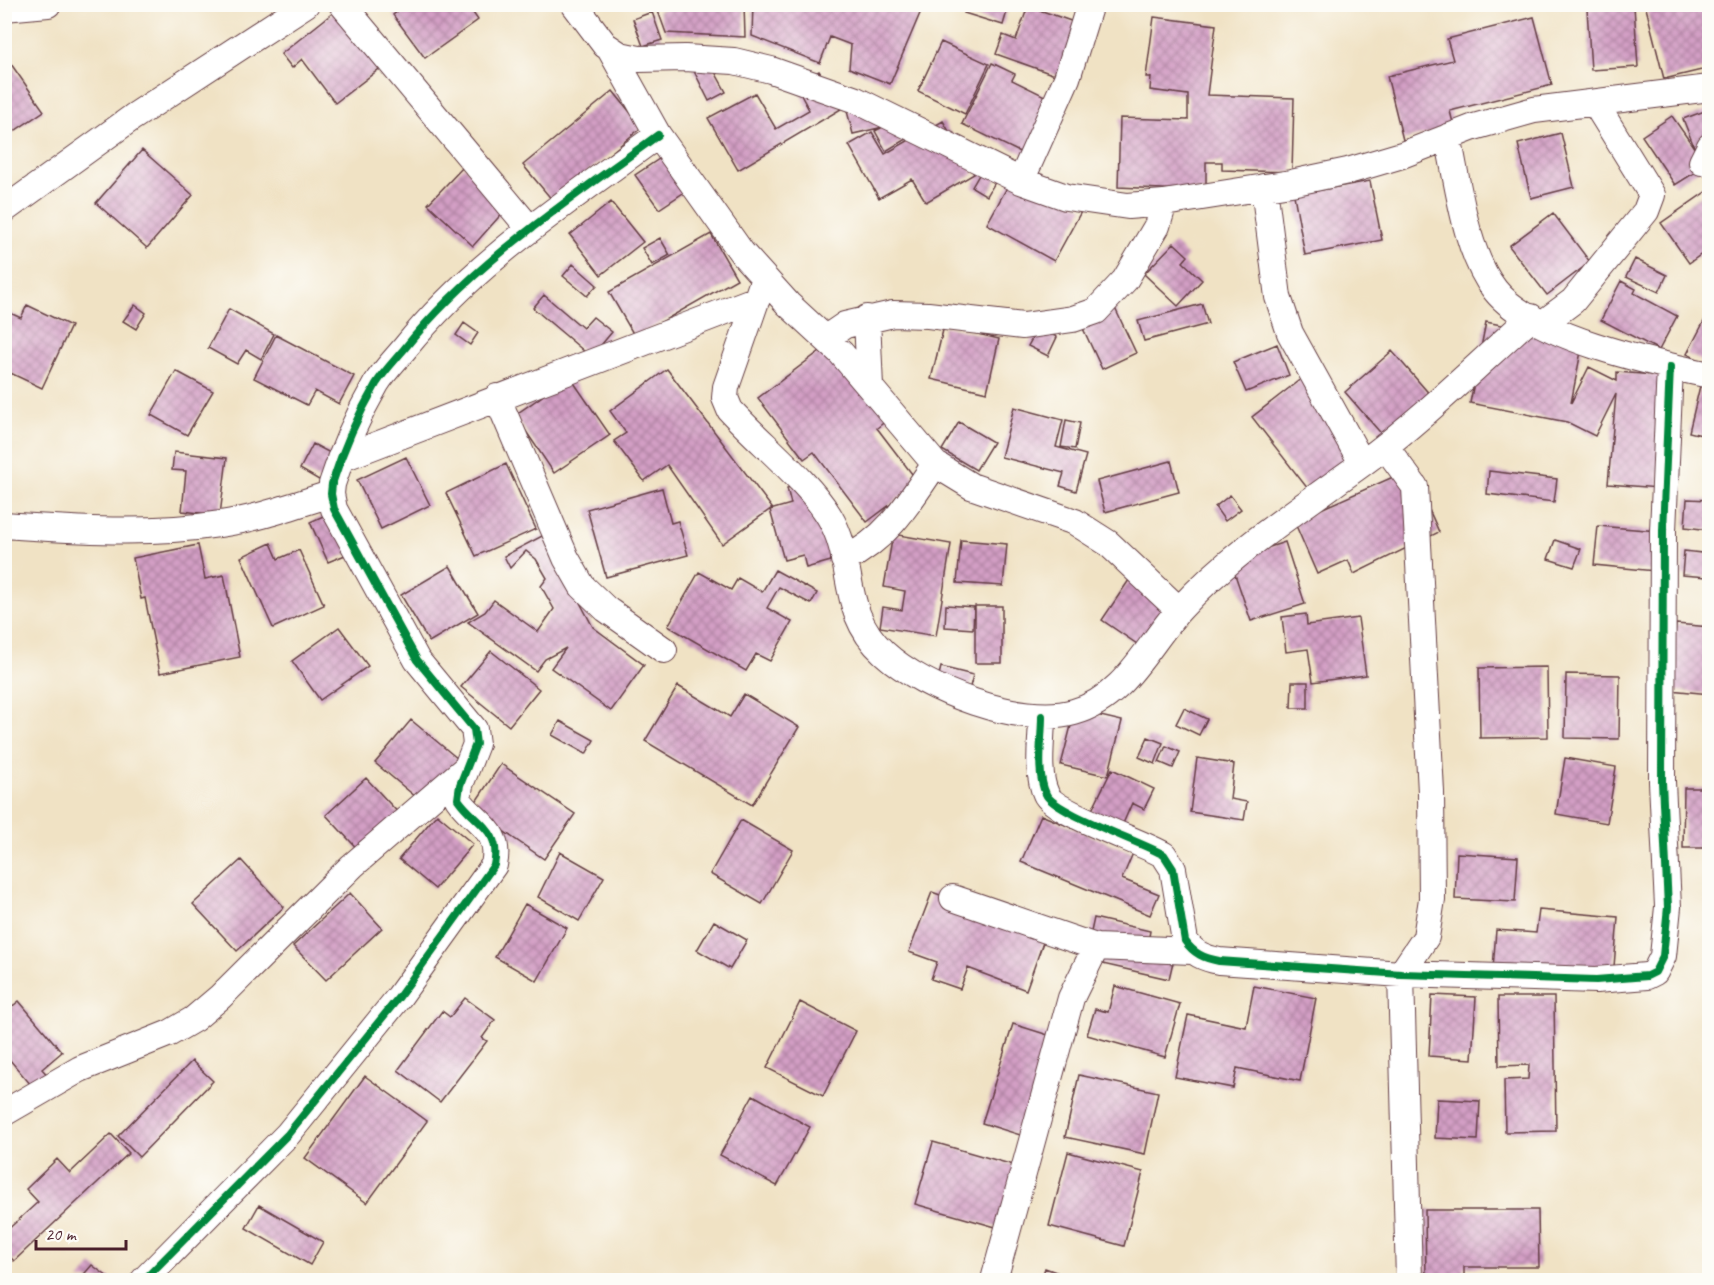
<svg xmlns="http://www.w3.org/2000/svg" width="1714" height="1285" font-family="Caveat,sans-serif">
<defs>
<pattern id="building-cross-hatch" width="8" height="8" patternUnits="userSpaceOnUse" patternTransform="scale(1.5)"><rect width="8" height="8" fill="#d39fc5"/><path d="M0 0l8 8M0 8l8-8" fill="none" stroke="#ad81a0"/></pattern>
</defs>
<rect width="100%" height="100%" fill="#fdfcf7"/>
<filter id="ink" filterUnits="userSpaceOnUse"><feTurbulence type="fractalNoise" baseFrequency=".0167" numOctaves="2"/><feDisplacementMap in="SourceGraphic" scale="12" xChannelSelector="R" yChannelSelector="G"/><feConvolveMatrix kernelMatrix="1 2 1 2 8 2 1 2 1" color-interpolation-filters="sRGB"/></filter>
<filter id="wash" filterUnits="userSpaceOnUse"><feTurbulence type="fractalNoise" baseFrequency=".008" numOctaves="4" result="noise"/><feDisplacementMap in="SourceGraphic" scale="24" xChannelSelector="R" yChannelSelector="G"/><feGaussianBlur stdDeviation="1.35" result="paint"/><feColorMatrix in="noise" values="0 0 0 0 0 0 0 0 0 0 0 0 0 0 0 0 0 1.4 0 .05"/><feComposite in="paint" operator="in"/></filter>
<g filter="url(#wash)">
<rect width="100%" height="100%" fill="#f0e2c4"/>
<g id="blocks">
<path fill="url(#building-cross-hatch)" d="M 407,4 L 445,4 L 450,11 L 459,4 L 467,4 L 478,20 L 425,58 L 393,15 Z
M 676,4 L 744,4 L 745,37 L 666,33 L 658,11 Z
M 753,4 L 924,4 L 890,84 L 849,68 L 851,45 L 830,37 L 820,63 L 752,36 Z
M 1645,4 L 1710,4 L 1710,68 L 1664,79 Z
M 967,5 L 1009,5 L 1003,25 L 964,13 Z
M 1028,6 L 1088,27 L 1069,80 L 996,54 L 1003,35 L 1016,40 Z
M 1634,6 L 1638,67 L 1591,70 L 1587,9 Z
M 339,8 L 383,66 L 335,103 L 302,59 L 292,68 L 281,54 Z
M 652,12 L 662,40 L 643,46 L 633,19 Z
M 1154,17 L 1216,25 L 1207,95 L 1294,98 L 1292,172 L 1222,170 L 1222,162 L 1206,162 L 1206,191 L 1118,187 L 1120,118 L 1188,120 L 1188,95 L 1150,90 L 1151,77 L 1146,77 Z
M 1534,17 L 1552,85 L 1450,111 L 1454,127 L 1403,140 L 1387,76 L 1453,60 L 1447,39 Z
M 941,42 L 989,64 L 965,114 L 918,91 Z
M 4,54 L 44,111 L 4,138 Z
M 709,61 L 726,92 L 709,101 L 693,69 Z
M 992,63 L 1015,74 L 1012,80 L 1063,105 L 1036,160 L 962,124 Z
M 819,71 L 841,109 L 738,170 L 708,118 L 755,93 L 776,129 L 809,110 L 795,84 Z
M 613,91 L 642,127 L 553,201 L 523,165 Z
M 882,102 L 919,131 L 886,151 L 875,131 L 883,127 L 853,134 L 847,111 Z
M 1710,109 L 1710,163 L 1675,185 L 1642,136 L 1672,116 L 1695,149 L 1683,119 Z
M 943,121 L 974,174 L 926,202 L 912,179 L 879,198 L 849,145 L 872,132 L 885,154 Z
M 1561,133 L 1574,187 L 1531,198 L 1518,144 Z
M 142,150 L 193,195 L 147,248 L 96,203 Z
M 662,157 L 686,191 L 659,209 L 635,175 Z
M 987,161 L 1002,170 L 987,196 L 972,187 Z
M 464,166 L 506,209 L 473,246 L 428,204 Z
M 1016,171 L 1083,208 L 1054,261 L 987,224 Z
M 1370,181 L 1382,240 L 1305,255 L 1294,195 Z
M 1710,189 L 1710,248 L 1689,263 L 1661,223 Z
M 611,202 L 643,242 L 601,275 L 570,235 Z
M 1553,213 L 1590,262 L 1547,295 L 1509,246 Z
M 711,234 L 737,279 L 635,337 L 609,292 Z
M 660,238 L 670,255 L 652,265 L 642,248 Z
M 1174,243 L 1188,256 L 1183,262 L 1202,280 L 1178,306 L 1144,274 Z
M 1635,259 L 1667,275 L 1659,292 L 1626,277 Z
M 573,264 L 597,285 L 587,296 L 563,276 Z
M 1621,281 L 1636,289 L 1634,293 L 1677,316 L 1659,350 L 1601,320 Z
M 544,295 L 583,328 L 593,317 L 612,332 L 591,357 L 533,308 Z
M 1202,304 L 1208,324 L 1144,341 L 1138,321 Z
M 27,305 L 71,326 L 42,388 L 4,370 L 4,320 L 8,312 L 21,318 Z
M 135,305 L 146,313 L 136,329 L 123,321 Z
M 1114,306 L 1136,353 L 1102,369 L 1080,322 Z
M 229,309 L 274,334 L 261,359 L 246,350 L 237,364 L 208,348 Z
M 1710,310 L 1710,365 L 1687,354 Z
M 1486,322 L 1583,341 L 1571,403 L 1589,367 L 1617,381 L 1617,372 L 1666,376 L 1659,488 L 1608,484 L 1616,394 L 1595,436 L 1567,422 L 1470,403 Z
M 464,323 L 478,333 L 470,345 L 456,335 Z
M 944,326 L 999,339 L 987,392 L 931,379 Z
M 1038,328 L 1057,337 L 1048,356 L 1028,346 Z
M 276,335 L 354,376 L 339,404 L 315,391 L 307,405 L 254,378 Z
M 836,339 L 893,415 L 877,428 L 919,483 L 867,522 L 814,452 L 804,459 L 758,398 Z
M 1277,344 L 1289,375 L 1246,392 L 1233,362 Z
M 1392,351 L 1432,397 L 1385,438 L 1345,392 Z
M 667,369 L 772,508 L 722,544 L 667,465 L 644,481 L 614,441 L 626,433 L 610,411 Z
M 176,371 L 213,391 L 187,435 L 151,415 Z
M 570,377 L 610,435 L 554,473 L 515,415 Z
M 1302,378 L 1358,450 L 1308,489 L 1252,417 Z
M 1700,386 L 1710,388 L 1710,437 L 1689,432 Z
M 1014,407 L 1063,420 L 1056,447 L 1086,455 L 1076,491 L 1060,486 L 1064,473 L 1001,457 Z
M 1066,420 L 1080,423 L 1075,449 L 1061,447 Z
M 959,422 L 993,442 L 976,470 L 942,450 Z
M 313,444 L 338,457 L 324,483 L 300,469 Z
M 174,452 L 227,458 L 220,515 L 182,511 L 186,471 L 172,470 Z
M 406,457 L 430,505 L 381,529 L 357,480 Z
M 1171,461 L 1179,492 L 1105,512 L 1097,481 Z
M 506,464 L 536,529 L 476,556 L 446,493 Z
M 1411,469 L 1439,532 L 1354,574 L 1348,560 L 1317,574 L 1294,521 Z
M 1489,471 L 1557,479 L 1554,502 L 1487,494 Z
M 817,480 L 838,559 L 806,568 L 803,555 L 784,560 L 770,510 L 791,504 L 787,488 Z
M 662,488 L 671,523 L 678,521 L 688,555 L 606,577 L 587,509 Z
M 1230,495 L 1241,509 L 1225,521 L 1215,507 Z
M 1687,499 L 1710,500 L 1710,530 L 1685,527 Z
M 332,512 L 350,553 L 328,562 L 310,522 Z
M 1598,526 L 1658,531 L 1655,571 L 1594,565 Z
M 893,534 L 951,544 L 936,636 L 880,627 L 883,607 L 902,610 L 905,591 L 884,587 Z
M 544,535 L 593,627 L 644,665 L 611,711 L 551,668 L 566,648 L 545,659 L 536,671 L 468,622 L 485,612 L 494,600 L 538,632 L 554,609 L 541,586 L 547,578 L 536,559 L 526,551 L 510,568 L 504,556 Z
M 961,540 L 1007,544 L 1003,586 L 957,583 Z
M 1555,540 L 1581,549 L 1574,567 L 1548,559 Z
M 1285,542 L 1305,604 L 1251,621 L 1230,560 Z
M 271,543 L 278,559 L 299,550 L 324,605 L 273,628 L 241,557 Z
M 198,545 L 205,579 L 224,575 L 240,657 L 160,673 L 145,598 L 141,599 L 133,558 Z
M 1684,551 L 1710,554 L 1707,577 L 1682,575 Z
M 450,566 L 478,613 L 429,642 L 401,595 Z
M 775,570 L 817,593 L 811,604 L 779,587 L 767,608 L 792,622 L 770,661 L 756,654 L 746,671 L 668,626 L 699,572 L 731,590 L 738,578 L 762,592 Z
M 1131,577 L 1170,602 L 1140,646 L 1102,620 Z
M 946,605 L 974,607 L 973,629 L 945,627 Z
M 975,606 L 1002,606 L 1002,663 L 975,663 Z
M 1306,614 L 1307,625 L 1358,618 L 1366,675 L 1313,682 L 1308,649 L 1286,652 L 1282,617 Z
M 1676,624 L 1710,627 L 1710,694 L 1670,690 Z
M 339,627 L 368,666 L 320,700 L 292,661 Z
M 491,651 L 539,689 L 509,726 L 461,687 Z
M 941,667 L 973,675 L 968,695 L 936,687 Z
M 1547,667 L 1548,737 L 1480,738 L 1479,668 Z
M 1566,674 L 1620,675 L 1619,739 L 1565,738 Z
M 1292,682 L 1308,682 L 1308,708 L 1291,708 Z
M 678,686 L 730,717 L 744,694 L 799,727 L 752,805 L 645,741 Z
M 1184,708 L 1207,719 L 1199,735 L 1176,724 Z
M 1075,710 L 1122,721 L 1108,776 L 1061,765 Z
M 411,720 L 458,759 L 422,802 L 375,763 Z
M 560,721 L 594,740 L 586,754 L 552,735 Z
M 1148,737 L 1163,743 L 1155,764 L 1139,757 Z
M 1166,746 L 1180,752 L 1173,768 L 1159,762 Z
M 1197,758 L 1234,764 L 1230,799 L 1247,802 L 1244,820 L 1190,812 Z
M 1565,758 L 1616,767 L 1607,823 L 1556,814 Z
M 501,764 L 575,814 L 544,859 L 471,809 Z
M 1112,769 L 1154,789 L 1144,809 L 1132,803 L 1122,826 L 1091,812 Z
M 366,778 L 403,818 L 363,855 L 326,815 Z
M 1684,788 L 1710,788 L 1710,848 L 1683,848 Z
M 437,814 L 473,844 L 435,889 L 399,859 Z
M 1041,815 L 1133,853 L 1122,879 L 1159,894 L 1150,915 L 1021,862 Z
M 741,820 L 793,850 L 762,904 L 710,874 Z
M 560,852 L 604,877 L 579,921 L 538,897 Z
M 1457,853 L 1518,857 L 1515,902 L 1455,899 Z
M 241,860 L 284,907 L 237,951 L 193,904 Z
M 932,892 L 1046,934 L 1026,990 L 968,968 L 960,989 L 931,979 L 937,962 L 909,952 Z
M 350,893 L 382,928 L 326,980 L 293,946 Z
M 525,904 L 567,928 L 537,981 L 495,957 Z
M 1539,910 L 1618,917 L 1613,979 L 1493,969 L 1496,930 L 1536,933 Z
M 1094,918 L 1150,931 L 1147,947 L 1175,953 L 1169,979 L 1085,960 Z
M 714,921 L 747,940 L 730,969 L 697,950 Z
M 1115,986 L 1180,1004 L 1165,1057 L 1087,1035 L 1095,1009 L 1108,1012 Z
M 1254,986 L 1316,998 L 1300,1081 L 1237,1068 L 1233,1088 L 1175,1077 L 1188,1015 L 1246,1027 Z
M 1432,995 L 1476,997 L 1472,1059 L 1429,1056 Z
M 1498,997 L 1554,997 L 1556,1131 L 1505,1132 L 1504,1080 L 1528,1079 L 1529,1065 L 1499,1066 Z
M 465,998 L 495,1020 L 482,1038 L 487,1041 L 440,1102 L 398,1070 L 442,1011 L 450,1017 Z
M 19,1001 L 62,1052 L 42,1069 L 52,1080 L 37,1092 L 4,1053 L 4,1013 Z
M 800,1002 L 856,1031 L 823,1096 L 767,1068 Z
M 1013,1024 L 1061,1039 L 1030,1138 L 982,1123 Z
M 192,1061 L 213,1081 L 139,1157 L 118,1136 Z
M 1079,1075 L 1158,1092 L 1145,1154 L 1065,1137 Z
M 365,1076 L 427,1121 L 367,1203 L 305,1158 Z
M 753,1095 L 810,1127 L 777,1186 L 720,1155 Z
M 1437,1099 L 1480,1101 L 1478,1140 L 1435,1138 Z
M 111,1134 L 129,1153 L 14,1261 L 4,1251 L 4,1233 L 38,1202 L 26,1189 L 57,1159 L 70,1173 Z
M 933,1142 L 1024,1168 L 1006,1230 L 915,1204 Z
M 1068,1152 L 1143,1172 L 1124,1246 L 1049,1226 Z
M 259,1205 L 323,1242 L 310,1265 L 246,1228 Z
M 1425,1210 L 1538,1210 L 1539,1267 L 1464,1267 L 1464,1280 L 1426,1280 Z
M 92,1265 L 112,1280 L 79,1280 Z
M 1045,1268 L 1078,1280 L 1041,1280 Z"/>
</g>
</g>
<g filter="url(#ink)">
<use href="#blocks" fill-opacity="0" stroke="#633c42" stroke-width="1.5"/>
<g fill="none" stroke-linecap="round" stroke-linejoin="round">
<g stroke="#633c42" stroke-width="28">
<path id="minor" d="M 342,4 L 530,229
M 574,4 L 605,45 L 620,55 L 639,59 L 685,58 L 734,61 L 771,70 L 856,100 L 1021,181 L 1066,197 L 1128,206 L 1164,203 L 1291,183 L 1348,171 L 1402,155 L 1474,127 L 1534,110 L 1710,88
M 4,8 L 48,4
M 611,51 L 658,135 L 742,253 L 788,304 L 841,353 L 935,464 L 971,486 L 1075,522 L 1108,543 L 1179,610
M 1448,137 C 1458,183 1465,252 1495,290 C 1532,337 1652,363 1710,375
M 1702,162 L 1710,146
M 1021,181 L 1067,78 L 1090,4
M 1264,187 L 1278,297 L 1290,333 L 1362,463
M 4,210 L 133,117 L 306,4
M 764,278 L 726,387 L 725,398 L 730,410 C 760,443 807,480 829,516 C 857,562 838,611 884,653 C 924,690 1021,727 1074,712 C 1124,699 1148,644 1180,609 C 1232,552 1300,509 1363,463 C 1422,420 1476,366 1531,317
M 867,318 L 870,387
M 1542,324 L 1573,301 L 1646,211 L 1652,195 L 1595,103
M 826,338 L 845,325 L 893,314 L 928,315 L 1023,326 L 1073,319 L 1096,311 L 1125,280 L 1157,226 L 1164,203
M 497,397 L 566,558 L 582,586 L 606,609 L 664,650
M 1385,446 L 1415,487 L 1431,792 L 1432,899 L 1426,937 L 1401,974 L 1409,1280
M 340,459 L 757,299
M 4,525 C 76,530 149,535 220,524 C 257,519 294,505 331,494
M 844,560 C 888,538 908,504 935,464
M 1042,716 C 1042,740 1036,773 1046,794 C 1053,812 1142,842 1164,855 L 1173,869 L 1185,941 C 1194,954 1204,958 1219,961 L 1401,974 L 1596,980 L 1647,976 L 1655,972 L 1663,956 L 1668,907 L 1662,782 L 1663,531 L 1670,367
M 953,898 L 1096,947 L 1192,951
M 4,1113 L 80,1069 L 170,1033 L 194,1019 L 220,997 L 352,866 L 466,768
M 144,1280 L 288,1134 L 399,997 L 494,865 C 502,829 475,824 458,799 L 460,785 L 476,744 L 474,729 L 417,660 L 334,509 L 331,494 L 332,484 C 343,449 358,415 376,384 C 384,371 395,360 405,348 C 474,262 570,200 658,135
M 994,1280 L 1071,998 L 1096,947"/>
</g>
<use href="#minor" stroke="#fff" stroke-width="26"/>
<g stroke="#fdfcf7" stroke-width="11">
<path id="cycleway" d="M 1042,716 C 1042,740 1036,773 1046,794 C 1053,812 1142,842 1164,855 L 1173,869 L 1185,941 C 1194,954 1204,958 1219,961 L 1401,974 L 1596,980 L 1647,976 L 1655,972 L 1663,956 L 1668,907 L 1662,782 L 1663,531 L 1670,367
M 144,1280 L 288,1134 L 399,997 L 494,865 C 502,829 475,824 458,799 L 460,785 L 476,744 L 474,729 L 417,660 L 334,509 L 331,494 L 332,484 C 343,449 358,415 376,384 C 384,371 395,360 405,348 C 474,262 570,200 658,135"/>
</g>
<use href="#cycleway" stroke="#00873e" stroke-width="8"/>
</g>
</g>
<rect width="1714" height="1285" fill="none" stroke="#fdfcf7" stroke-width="24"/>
<path d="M36 1240v9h90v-9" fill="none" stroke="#4a1f2b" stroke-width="3"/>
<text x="45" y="1240" font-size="18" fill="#4a1f2b" stroke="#fdfcf7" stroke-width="4.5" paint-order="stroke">20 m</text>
</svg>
